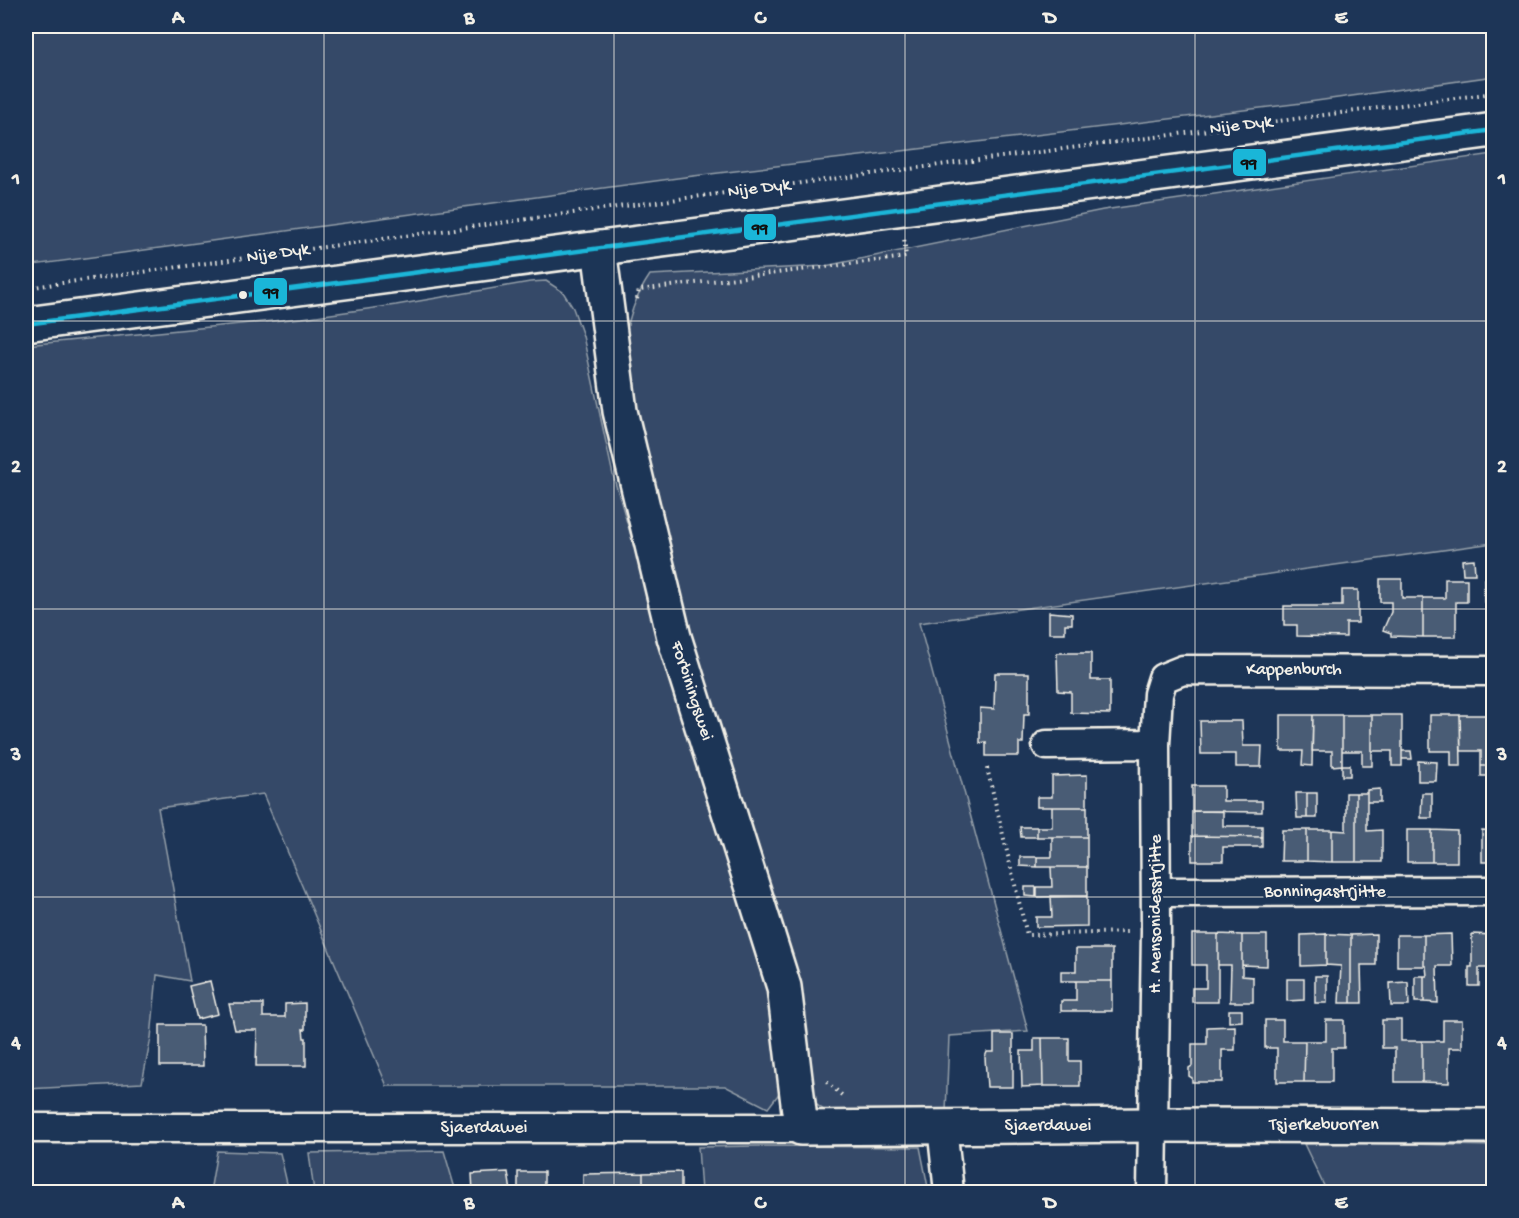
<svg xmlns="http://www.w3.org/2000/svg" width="1519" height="1218" font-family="'Gochi Hand',sans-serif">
<rect width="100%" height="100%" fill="#1d3557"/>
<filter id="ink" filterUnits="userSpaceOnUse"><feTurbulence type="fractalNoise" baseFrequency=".0167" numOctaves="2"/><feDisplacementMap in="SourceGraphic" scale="12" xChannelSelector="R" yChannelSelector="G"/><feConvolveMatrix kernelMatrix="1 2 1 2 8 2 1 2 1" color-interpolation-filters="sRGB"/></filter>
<g filter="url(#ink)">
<path fill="#354a67" stroke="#949ea8" stroke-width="1.5" d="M 26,26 L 1493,26 L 1494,76 L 1302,103 L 685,177 L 26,266 Z
M 1493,154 L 1493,543 L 919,623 L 1028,1031 L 949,1036 L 946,1112 L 827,1112 L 814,1103 L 663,561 L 624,343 C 629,317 635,297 650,275 L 825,266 L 1103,210 Z
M 546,281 L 563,292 L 573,308 L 583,336 L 613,475 L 680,702 L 764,963 L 781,1038 L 781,1091 L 768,1108 L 725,1086 L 387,1086 L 263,794 L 158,808 L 190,981 L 157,975 L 151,1038 L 142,1083 L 26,1089 L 26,345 L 302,318 L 396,305 L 530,282 Z
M 1364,1143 L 1493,1146 L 1493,1192 L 1327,1192 L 1304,1144 Z
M 758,1146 L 920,1147 L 929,1192 L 701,1192 L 698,1147 Z
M 217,1151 L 280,1153 L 289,1192 L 210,1192 Z
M 444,1151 L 456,1192 L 314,1192 L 309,1153 Z"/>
<path fill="#485b74" stroke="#f4f1e8" stroke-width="1.5" d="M 1474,559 L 1475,574 L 1463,574 L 1462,560 Z
M 1380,579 L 1402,579 L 1402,598 L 1423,598 L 1423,637 L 1391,636 L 1391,633 L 1383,630 L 1391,612 L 1391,602 L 1380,602 Z
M 1445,579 L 1467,579 L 1467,602 L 1456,602 L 1456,637 L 1423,637 L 1423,598 L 1445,598 Z
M 1484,579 L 1494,579 L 1494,602 L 1484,602 Z
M 1342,590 L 1358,590 L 1358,623 L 1346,623 L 1346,637 L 1297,636 L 1297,625 L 1284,625 L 1284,606 L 1342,606 Z
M 1049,612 L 1072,614 L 1072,624 L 1065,624 L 1065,633 L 1049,633 Z
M 1057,653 L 1091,653 L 1091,680 L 1110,680 L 1110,714 L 1071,713 L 1071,692 L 1058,691 Z
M 995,673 L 1029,673 L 1029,714 L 1024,714 L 1023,743 L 1019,743 L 1019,756 L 986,756 L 986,742 L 980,743 L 980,708 L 994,709 Z
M 1281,715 L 1313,715 L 1312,766 L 1302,765 L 1303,751 L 1281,751 Z
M 1313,715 L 1342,715 L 1342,765 L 1332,766 L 1332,751 L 1312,751 Z
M 1342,715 L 1372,715 L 1372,766 L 1362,766 L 1362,751 L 1342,751 Z
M 1372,715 L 1402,715 L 1402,766 L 1392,766 L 1392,751 L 1372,751 Z
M 1430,715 L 1460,715 L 1461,766 L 1451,766 L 1451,751 L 1430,751 Z
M 1460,715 L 1490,715 L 1491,766 L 1481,766 L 1481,751 L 1461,751 Z
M 1490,715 L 1494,715 L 1494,751 L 1491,751 Z
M 1200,721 L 1242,721 L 1243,746 L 1262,746 L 1261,767 L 1236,767 L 1236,754 L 1201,754 Z
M 1402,751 L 1411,751 L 1412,759 L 1402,759 Z
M 1418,761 L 1437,762 L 1436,781 L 1418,781 Z
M 1342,765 L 1350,765 L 1350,776 L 1342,776 Z
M 1481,766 L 1491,766 L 1490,776 L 1481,776 Z
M 1087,775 L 1087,807 L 1037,807 L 1037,797 L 1052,797 L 1052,776 Z
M 1192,786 L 1223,786 L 1223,801 L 1262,801 L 1262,812 L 1192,811 Z
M 1380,789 L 1380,802 L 1367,802 L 1367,790 Z
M 1296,793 L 1307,793 L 1307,818 L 1297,818 Z
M 1307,793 L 1317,793 L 1317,818 L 1307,818 Z
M 1346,793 L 1356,793 L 1356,862 L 1332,862 L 1332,830 L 1346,831 Z
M 1356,793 L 1367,793 L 1367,831 L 1382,830 L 1382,862 L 1356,862 Z
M 1422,793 L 1432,793 L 1432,818 L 1421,818 Z
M 1052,807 L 1087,807 L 1087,837 L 1037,837 L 1037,827 L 1052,827 Z
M 1192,811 L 1223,811 L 1223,826 L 1262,826 L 1262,837 L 1192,836 Z
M 1020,827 L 1037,827 L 1037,837 L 1021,837 Z
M 1282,830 L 1307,830 L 1307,861 L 1281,861 Z
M 1307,830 L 1332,830 L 1332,862 L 1307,861 Z
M 1407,830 L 1432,830 L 1432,862 L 1407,862 Z
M 1432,830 L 1457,831 L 1457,862 L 1432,862 Z
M 1482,830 L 1494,831 L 1494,862 L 1482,862 Z
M 1192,836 L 1262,837 L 1262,847 L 1223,847 L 1223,861 L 1192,861 Z
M 1052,837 L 1087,837 L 1087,867 L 1037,867 L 1037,857 L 1052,857 Z
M 1020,857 L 1037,857 L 1037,867 L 1020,866 Z
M 1051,867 L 1087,867 L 1087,896 L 1037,897 L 1037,887 L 1052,887 Z
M 1025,887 L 1036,887 L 1036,897 L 1025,896 Z
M 1051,896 L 1087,896 L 1087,926 L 1036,927 L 1036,917 L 1052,917 Z
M 1192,934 L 1218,934 L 1218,1002 L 1192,1002 L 1192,988 L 1206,988 L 1206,965 L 1192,965 Z
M 1218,934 L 1242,935 L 1242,976 L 1253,977 L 1253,1002 L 1230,1002 L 1231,965 L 1218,965 Z
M 1326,934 L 1326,965 L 1301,966 L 1301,935 Z
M 1326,934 L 1351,935 L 1351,1003 L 1339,1003 L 1341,966 L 1326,965 Z
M 1376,934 L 1376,965 L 1361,965 L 1362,1003 L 1351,1003 L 1351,935 Z
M 1451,934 L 1452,966 L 1437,966 L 1438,1003 L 1424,1002 L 1424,976 L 1427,976 L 1426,966 L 1424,966 L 1424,935 Z
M 1472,934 L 1494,935 L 1494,968 L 1479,968 L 1479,986 L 1469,986 L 1469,967 L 1472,967 Z
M 1242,935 L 1267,935 L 1267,966 L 1242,965 Z
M 1397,935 L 1424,935 L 1424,966 L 1397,966 Z
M 1076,949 L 1112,949 L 1112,981 L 1061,981 L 1061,971 L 1076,971 Z
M 1315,976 L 1327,976 L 1327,1003 L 1315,1003 Z
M 1415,976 L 1424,976 L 1424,1002 L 1415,1002 Z
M 1287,979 L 1304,979 L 1304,1000 L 1287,1001 Z
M 210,981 L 218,1014 L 197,1019 L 189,986 Z
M 1076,981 L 1112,981 L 1112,1011 L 1061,1011 L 1061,1001 L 1076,1001 Z
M 1408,982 L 1409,1006 L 1391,1006 L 1390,983 Z
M 305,1003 L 305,1030 L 303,1029 L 304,1038 L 306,1038 L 306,1066 L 256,1066 L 257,1030 L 235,1030 L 229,1004 L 263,1004 L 263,1017 L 285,1017 L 285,1004 Z
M 1229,1010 L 1242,1010 L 1242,1021 L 1229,1022 Z
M 1265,1020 L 1283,1020 L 1283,1041 L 1305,1041 L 1304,1082 L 1277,1082 L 1277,1048 L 1265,1048 Z
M 1326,1020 L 1344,1020 L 1344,1048 L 1332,1048 L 1332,1082 L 1304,1082 L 1305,1041 L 1326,1041 Z
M 1382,1020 L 1401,1020 L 1401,1041 L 1422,1041 L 1422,1082 L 1395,1082 L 1395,1048 L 1382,1048 Z
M 1443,1020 L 1462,1020 L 1462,1048 L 1449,1048 L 1449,1083 L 1422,1082 L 1422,1041 L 1443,1041 Z
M 160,1025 L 202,1025 L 203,1066 L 160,1066 Z
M 1235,1026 L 1235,1050 L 1222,1050 L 1222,1082 L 1192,1082 L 1192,1078 L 1189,1076 L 1189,1068 L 1192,1066 L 1192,1044 L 1207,1044 L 1207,1027 Z
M 994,1034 L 1013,1034 L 1013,1087 L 987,1087 L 985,1057 L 987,1052 L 994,1052 Z
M 1034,1038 L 1042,1038 L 1043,1086 L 1022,1087 L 1021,1051 L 1034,1051 Z
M 1042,1038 L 1069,1038 L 1069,1061 L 1080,1061 L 1080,1086 L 1043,1086 Z
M 508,1172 L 511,1192 L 473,1192 L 472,1174 Z
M 518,1172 L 544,1172 L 544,1191 L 555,1192 L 518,1192 Z
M 681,1172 L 681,1192 L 643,1192 L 643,1173 Z
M 643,1173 L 643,1192 L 583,1192 L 583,1174 Z
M 1288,1189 L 1288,1192 L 1269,1192 L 1269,1190 Z
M 1288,1189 L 1309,1189 L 1309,1192 L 1288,1192 Z
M 1211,1190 L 1231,1190 L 1231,1192 L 1211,1192 Z"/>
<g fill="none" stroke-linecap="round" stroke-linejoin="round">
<g stroke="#f4f1e8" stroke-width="33">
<path id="minor" d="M 1047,745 L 1155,744
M 1156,892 L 1494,891
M 942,1126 L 949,1192
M 26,1128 L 801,1128
M 1152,1192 L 1156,931 L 1155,744 L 1158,694 L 1163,678 L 1183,670 L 1494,671"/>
</g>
<g stroke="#f4f1e8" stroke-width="38">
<path id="tertiary" d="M 599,248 L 620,411 L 674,637 L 784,987 L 801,1128 L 1155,1125 L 1494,1126
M 26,324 L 1494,130"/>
</g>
<path stroke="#f4f1e8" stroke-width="4" stroke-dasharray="1.5 4.5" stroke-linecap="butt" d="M 26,288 L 594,210 L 1494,93
M 637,299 L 639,290 L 906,257 L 904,237
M 987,768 L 1027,935 L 1128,932
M 827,1082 L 844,1097"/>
<use href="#minor" stroke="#1d3557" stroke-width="28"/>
<use href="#tertiary" stroke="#1d3557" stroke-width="33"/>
<g stroke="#1d3557" stroke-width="9">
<path id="bus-1" d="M 26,324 L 1494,130"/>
</g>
<use href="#bus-1" stroke="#1ab6d8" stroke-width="4.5"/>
</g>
</g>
<path fill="none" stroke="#f4f1e8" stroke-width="1.5" stroke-opacity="0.55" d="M 324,26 L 324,1192M 614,26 L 614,1192M 905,26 L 905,1192M 1195,26 L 1195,1192M 26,321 L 1494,321M 26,609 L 1494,609M 26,897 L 1494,897"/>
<circle fill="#f4f1e8" stroke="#1d3557" stroke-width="2" cx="243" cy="295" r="5"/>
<g text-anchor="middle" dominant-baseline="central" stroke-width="5" stroke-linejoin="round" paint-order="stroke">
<g font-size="18" fill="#f4f1e8" stroke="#1d3557">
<text transform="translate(1241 126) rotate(-7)">Nije Dyk</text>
<text transform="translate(759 189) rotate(-7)">Nije Dyk</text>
<text transform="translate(278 254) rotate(-8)">Nije Dyk</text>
<text x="1294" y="670">Kappenburch</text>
<text transform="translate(691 691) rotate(72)">Forbiningswei</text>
<text x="1325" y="892">Bonningastrjitte</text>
<text transform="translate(1156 914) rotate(-90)">H. Mensonidesstrjitte</text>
<text x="1324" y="1125">Tsjerkebuorren</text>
<text x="1048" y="1126">Sjaerdawei</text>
<text x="484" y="1128">Sjaerdawei</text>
</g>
</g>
<g stroke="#1d3557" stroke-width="2">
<rect x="1232" y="148" width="35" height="29" rx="6" fill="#1ab6d8"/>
<rect x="743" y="213" width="34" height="28" rx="6" fill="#1ab6d8"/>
<rect x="253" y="277" width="35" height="29" rx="6" fill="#1ab6d8"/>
</g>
<g font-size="16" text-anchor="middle" font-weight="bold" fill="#111">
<text x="1249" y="168">99</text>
<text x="760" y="233">99</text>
<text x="271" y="297">99</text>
</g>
<rect width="1519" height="1218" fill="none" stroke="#1d3557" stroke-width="66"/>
<rect x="33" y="33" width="1453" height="1152" fill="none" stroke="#f4f1e8" stroke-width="2"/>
<g font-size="20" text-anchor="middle" font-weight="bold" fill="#f4f1e8">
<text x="178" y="23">A</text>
<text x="469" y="23">B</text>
<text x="760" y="23">C</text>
<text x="1050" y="23">D</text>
<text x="1341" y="23">E</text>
<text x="16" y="184">1</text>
<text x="1502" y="184">1</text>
<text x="16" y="472">2</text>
<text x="1502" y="472">2</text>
<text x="16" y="760">3</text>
<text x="1502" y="760">3</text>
<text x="16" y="1048">4</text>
<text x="1502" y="1048">4</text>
<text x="178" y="1208">A</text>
<text x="469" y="1208">B</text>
<text x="760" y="1208">C</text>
<text x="1050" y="1208">D</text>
<text x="1341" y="1208">E</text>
</g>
</svg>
